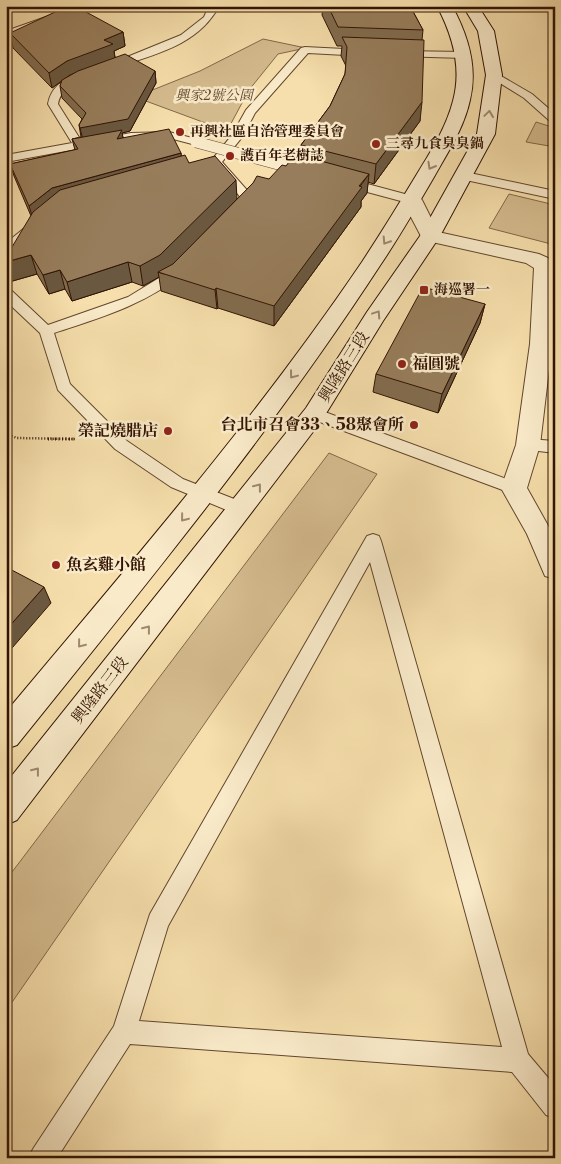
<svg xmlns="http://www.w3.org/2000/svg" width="561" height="1164" font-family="'Libre Bodoni','Noto Serif TC',serif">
<rect width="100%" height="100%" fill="#f6dfac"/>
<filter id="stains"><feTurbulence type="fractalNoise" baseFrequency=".004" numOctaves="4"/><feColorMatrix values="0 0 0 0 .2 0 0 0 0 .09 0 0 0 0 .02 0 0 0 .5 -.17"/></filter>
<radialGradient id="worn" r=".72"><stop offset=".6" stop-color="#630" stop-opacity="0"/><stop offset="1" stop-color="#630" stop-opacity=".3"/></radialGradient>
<path fill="#d5bc8f" stroke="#836849" d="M 263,39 L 306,48 L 278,54 L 249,90 L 227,131 L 135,97 L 200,71 Z
M 536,122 L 555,128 L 555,147 L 526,142 Z
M 509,194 L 555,205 L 555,245 L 489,228 Z
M 329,453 L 377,474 L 6,1011 L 6,880 Z"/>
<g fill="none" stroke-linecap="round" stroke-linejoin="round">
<g stroke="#62462d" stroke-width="2">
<path id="service" d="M 71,6 L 83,6 L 69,15 L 6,37 L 6,31 L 63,11 Z
M 209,6 L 219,6 C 198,46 152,55 114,68 L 110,69 L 105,66 L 181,35 L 204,17 Z
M 305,47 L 364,50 L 369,53 L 364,56 L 308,53 L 255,113 L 243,136 L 222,162 L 254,198 L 241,212 L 233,212 L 231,209 L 241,198 L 211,161 L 232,135 L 246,110 L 301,48 Z
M 400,51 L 464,52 L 469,55 L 464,58 L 396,56 L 395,54 Z
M 494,72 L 532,94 L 555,114 L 555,123 L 551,122 L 524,98 L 490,77 L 489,75 Z
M 81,74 L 86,77 L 85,79 C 72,84 61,89 58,104 L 82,142 L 131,133 L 169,132 L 200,140 L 202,142 L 196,145 L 169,138 L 131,139 L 6,162 L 6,155 L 72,143 L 48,104 C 51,86 65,78 81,74 Z
M 465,172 L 555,191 L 555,199 L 461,179 L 459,176 L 461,173 Z
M 345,178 L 416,197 L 418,200 L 412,204 L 341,185 L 339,182 Z
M 31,225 L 37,229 L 35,232 L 11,253 L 6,254 L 6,243 L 27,226 Z
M 177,267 L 184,271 L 182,274 C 145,305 99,318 54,333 L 70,384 L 127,441 L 183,479 L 247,504 L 249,509 L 247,514 L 241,516 L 171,487 L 115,449 L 58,390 L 40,333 L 6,301 L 6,289 L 11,290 L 48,325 L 128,297 Z
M 314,408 L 520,484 L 522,488 L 520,492 L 514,494 L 508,492 L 309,418 L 306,414 L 309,410 Z
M 528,439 L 555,441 L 555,453 L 522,449 L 520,445 L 522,441 Z
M 373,534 L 379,536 L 381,541 L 528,1054 L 555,1086 L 555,1118 L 546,1115 L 512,1072 L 130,1044 L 57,1158 L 29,1158 L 33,1149 L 114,1026 L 150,914 L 367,536 ZM 370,562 L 502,1047 L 139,1021 L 168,926 Z"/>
</g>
<g stroke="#62462d" stroke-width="2">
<path id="minor" d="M 412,194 L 419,196 L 422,200 L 438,232 L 539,254 L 548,258 L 554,268 L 552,344 L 540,445 L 527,488 L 555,538 L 555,579 L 545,576 L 527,534 L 501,488 L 516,445 L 530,344 L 534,268 L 526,263 L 423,240 L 402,200 L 405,196 Z"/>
</g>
<g stroke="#311303" stroke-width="2">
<path id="secondary" d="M 437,6 L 452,6 C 468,35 478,67 470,100 C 464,128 448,152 434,177 C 417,206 400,236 381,264 C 271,433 143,588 17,745 L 6,749 L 6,712 C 129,565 255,420 362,262 C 381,233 399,204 417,174 C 431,151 446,128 453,101 C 462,68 453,36 437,6 Z
M 463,6 L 478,6 L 494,31 L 502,75 L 495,134 L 440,236 L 383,321 L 322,420 L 17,820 L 6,825 L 6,783 L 306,408 L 367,312 L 420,236 L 477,134 L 486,75 L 478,31 Z"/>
</g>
<path stroke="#311303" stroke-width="2.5" stroke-dasharray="1 2" stroke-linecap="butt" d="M 6,434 L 17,438 L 75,439"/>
<path stroke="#311303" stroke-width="3" stroke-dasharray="1 2.5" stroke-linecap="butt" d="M 48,439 L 75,439"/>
<use href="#service" fill="#f9eac9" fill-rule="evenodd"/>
<use href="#minor" fill="#f9eac9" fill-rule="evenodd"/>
<use href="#secondary" fill="#f9eac9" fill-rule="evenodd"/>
<g stroke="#62462d" stroke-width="12" stroke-linecap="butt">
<path id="service-bridge" d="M 196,142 L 289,167"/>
</g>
<use href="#service-bridge" stroke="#f9eac9" stroke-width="11"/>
</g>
<path fill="#826c4e" stroke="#311303" d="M 135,6 L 152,6 L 138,7 Z
M 323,6 L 410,6 L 423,30 L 422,40 L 420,121 L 374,184 L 368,182 L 367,193 L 361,201 L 361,207 L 274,326 L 218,308 L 217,309 L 161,291 L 159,277 L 143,286 L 132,282 L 72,301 L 65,289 L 49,294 L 37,274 L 9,282 L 31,216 L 14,176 L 10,164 L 75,150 L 72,139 L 81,137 L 79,125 L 82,119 L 62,98 L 60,86 L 62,81 L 52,88 L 13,48 L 10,33 L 123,32 L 125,46 L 114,51 L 115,57 L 155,71 L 156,83 L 130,131 L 122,133 L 123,138 L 181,153 L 181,156 L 189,163 L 237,199 L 269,179 L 286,166 L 301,156 L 301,145 L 330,106 L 345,74 L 346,66 L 341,56 L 342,46 L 337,46 L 322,15 Z
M 485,304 L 480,323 L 438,413 L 373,392 L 376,374 Z"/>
<path fill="#6a5840" stroke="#311303" d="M 123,32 L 125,46 L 114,51 L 115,59 L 70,75 L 52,88 L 49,73 L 67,61 L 104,40 Z
M 155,71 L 156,83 L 130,131 L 122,133 L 124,142 L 83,140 L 80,128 Z
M 422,102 L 420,121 L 374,184 L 376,164 Z
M 181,153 L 182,165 L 33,219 L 29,206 L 52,188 Z
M 369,174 L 367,193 L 361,201 L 361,207 L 274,326 L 274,306 Z
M 236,180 L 237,199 L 164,274 L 158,272 L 159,277 L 143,286 L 140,266 Z
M 31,255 L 37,274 L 9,282 L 6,274 L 6,262 Z
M 128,262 L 132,282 L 72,301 L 67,282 Z
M 60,270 L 65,289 L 49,294 L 43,275 Z
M 216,288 L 218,308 L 217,309 L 215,290 Z
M 485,304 L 480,323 L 438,413 L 442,394 Z
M 44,587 L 51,603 L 6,655 L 6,630 Z"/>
<path fill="#977d5b" stroke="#311303" d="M 68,6 L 75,6 L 123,32 L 104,40 L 113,44 L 67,61 L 49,73 L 10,33 Z
M 328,6 L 410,6 L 423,30 L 338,27 Z
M 342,37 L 424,40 L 422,102 L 376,164 L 301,145 L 330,106 L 345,74 L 347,47 Z
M 125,54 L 155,71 L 128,119 L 80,128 L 79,125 L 86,113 L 60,86 L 62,80 L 78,71 Z
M 169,129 L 181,153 L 52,188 L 29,206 L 10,164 L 78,149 L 72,139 L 122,130 L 117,139 Z
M 295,154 L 369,174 L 359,186 L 362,187 L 274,306 L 216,288 L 215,290 L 158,272 L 173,264 L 253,183 L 257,176 L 269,179 L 282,165 L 286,166 Z
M 185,155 L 189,163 L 215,156 L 236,180 L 160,255 L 140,266 L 128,262 L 67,282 L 60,270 L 43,275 L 31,255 L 6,262 L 6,257 L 33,212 L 60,190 Z
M 423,287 L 485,304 L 442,394 L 376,374 Z
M 6,567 L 44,587 L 6,630 Z"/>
<defs><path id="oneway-chevron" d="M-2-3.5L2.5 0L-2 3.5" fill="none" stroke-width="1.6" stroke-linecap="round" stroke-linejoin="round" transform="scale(1.25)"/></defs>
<g stroke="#9f8970">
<use href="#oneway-chevron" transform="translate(489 114) rotate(-82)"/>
<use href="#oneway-chevron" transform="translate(431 166) rotate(120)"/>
<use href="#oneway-chevron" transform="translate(386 241) rotate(123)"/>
<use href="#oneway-chevron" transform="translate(377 314) rotate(-56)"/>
<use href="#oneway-chevron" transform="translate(293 375) rotate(127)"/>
<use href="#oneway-chevron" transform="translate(258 487) rotate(-52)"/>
<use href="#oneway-chevron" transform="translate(184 518) rotate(129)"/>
<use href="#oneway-chevron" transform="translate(147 629) rotate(-52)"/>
<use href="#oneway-chevron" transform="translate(81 644) rotate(129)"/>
<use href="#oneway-chevron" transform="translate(36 771) rotate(-52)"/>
</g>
<g fill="#8f2418" stroke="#f9eac9" stroke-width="2">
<circle cx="180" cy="132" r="5"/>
<circle cx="376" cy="144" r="5"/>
<circle cx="230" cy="156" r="5"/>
<rect x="419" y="285" width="10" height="10" rx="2.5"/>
<circle cx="402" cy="364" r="5"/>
<circle cx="414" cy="425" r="5"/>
<circle cx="168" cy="431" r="5"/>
<circle cx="56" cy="565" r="5"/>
</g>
<g text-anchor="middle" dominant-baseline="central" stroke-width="5" stroke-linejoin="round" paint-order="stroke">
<g font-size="14" font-style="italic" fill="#62462d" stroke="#f9eac9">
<text x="214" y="96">興家2號公園</text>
</g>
<g font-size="14" font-weight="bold" fill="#311303" stroke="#f9eac9" text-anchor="start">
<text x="190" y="132">再興社區自治管理委員會</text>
<text x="386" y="144">三尋九食臭臭鍋</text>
<text x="240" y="156">護百年老樹誌</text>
<text x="434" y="290">海巡署一</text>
</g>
<g font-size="16" font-weight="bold" fill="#311303" stroke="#f9eac9" text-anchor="start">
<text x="412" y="364">福圓號</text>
<text x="404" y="425" text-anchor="end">台北市召會33、58聚會所</text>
<text x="158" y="431" text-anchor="end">榮記燒腊店</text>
<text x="66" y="565">魚玄雞小館</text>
</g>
<g font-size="16" fill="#311303" stroke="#f9eac9">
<text transform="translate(344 367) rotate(-58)">興隆路三段</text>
<text transform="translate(100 690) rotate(-52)">興隆路三段</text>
</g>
</g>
<rect width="561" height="1164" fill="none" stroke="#f6dfac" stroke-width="25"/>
<rect x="8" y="8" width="546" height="1149" fill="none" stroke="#311303" stroke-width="2.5"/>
<rect x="12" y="12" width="536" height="1139" fill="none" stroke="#311303"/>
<rect width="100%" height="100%" filter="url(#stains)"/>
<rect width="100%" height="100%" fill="url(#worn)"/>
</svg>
